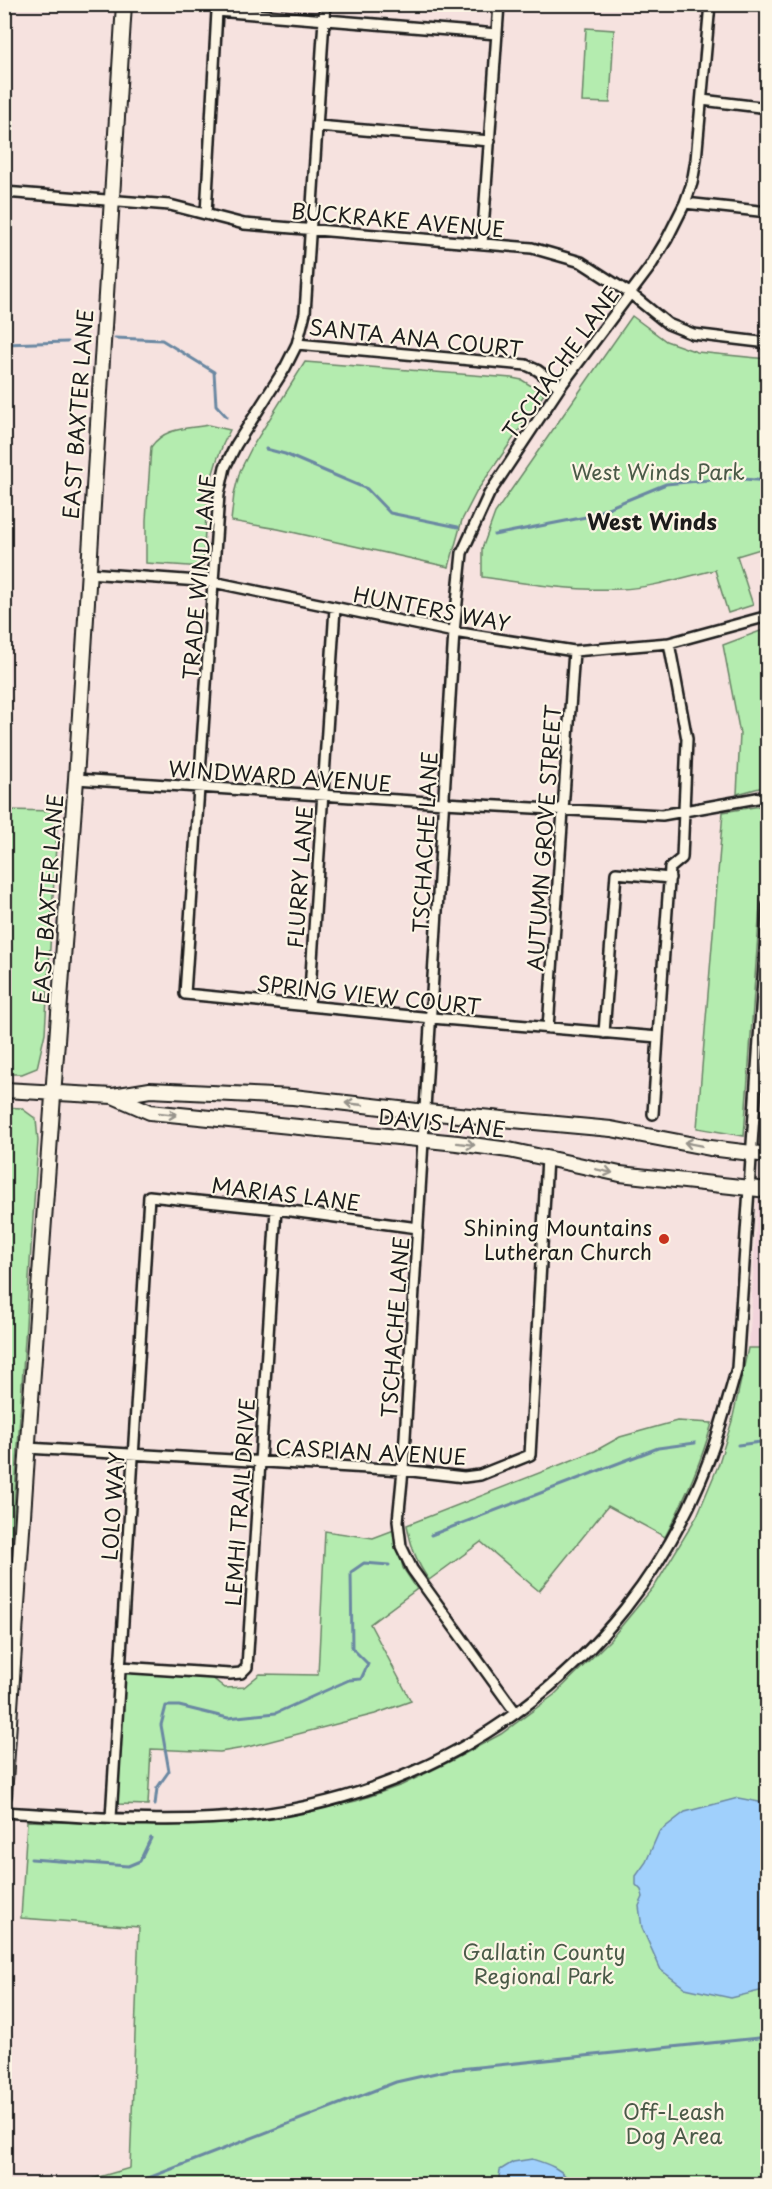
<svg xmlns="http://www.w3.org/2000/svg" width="772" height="2189" font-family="'Playpen Sans',sans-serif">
<rect width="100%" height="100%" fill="#f6e2df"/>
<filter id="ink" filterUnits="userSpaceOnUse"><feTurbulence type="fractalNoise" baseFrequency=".0167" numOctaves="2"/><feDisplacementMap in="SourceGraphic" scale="12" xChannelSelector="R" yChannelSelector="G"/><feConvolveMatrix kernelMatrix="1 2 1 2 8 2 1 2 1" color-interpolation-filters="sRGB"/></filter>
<g filter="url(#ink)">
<path fill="#f2d4db" d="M 758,1196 L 767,1197 L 767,1348 L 749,1348 Z"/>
<path fill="#b4ecaf" stroke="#688466" stroke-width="1.5" d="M 586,28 L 614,30 L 610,103 L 582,102 Z
M 632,316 L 666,341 L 697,352 L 767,359 L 767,547 L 737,556 L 753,605 L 728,613 L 715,570 C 684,577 652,588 620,589 C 573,591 528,584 482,577 L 482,549 L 495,513 Z
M 305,362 L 512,378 L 522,380 L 544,394 L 477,491 L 462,520 L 449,567 L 278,529 L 231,521 L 234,494 L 240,471 L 252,447 Z
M 208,425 L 230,430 C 205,477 206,515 203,567 L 146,563 L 146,520 L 151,447 C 165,427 186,429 208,425 Z
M 763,630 L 768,701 L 767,786 L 737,794 L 740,734 L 723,645 Z
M 767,805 L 744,1136 L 697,1128 L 723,812 Z
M 5,810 L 58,811 L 45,1033 L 37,1068 L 22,1074 L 5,1074 Z
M 4,1107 L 21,1108 L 36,1119 L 38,1141 L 8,1599 L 4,1599 Z
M 748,1348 L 767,1348 L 767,2184 L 75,2184 L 130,2168 L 139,1927 L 21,1918 L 27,1821 L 169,1826 L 271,1819 L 356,1801 L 402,1785 L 455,1759 L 501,1734 L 554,1695 L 610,1640 L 656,1584 L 697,1516 L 718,1466 L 732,1421 Z
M 677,1421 L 712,1423 C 701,1464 685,1499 665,1537 L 608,1506 L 539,1591 L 481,1542 L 429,1580 C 416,1562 411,1546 407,1525 L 595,1451 L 620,1437 Z
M 394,1530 L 403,1568 L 417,1589 L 370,1624 L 411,1701 L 375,1714 L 244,1748 L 220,1752 L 151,1749 L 148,1805 L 117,1804 L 124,1671 L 211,1677 L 225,1688 L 244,1687 L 260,1674 L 318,1675 L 325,1531 L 373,1538 Z"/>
<path fill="#a0d0fc" stroke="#6b88a2" stroke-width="1.5" d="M 738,1798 L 759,1802 L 767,1806 L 768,1989 L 731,1998 L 685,1988 L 661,1970 L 642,1928 L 639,1906 L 643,1897 L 641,1890 L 636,1885 L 636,1876 L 646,1862 L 659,1832 L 685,1812 Z
M 532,2159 C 545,2163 566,2169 569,2184 L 498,2184 L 500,2170 L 513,2162 Z"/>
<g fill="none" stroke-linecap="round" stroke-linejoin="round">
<path stroke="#6b88a2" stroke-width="3" d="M 115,338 L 162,340 L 214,372 L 216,405 L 227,417
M 4,344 L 67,342
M 266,449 L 285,454 L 367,489 L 390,513 L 458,527
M 494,535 L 586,517 L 666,484 L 731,478 L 768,481
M 738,1445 L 768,1441
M 431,1535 L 658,1448 L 695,1443
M 155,1805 L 157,1788 L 169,1771 L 161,1725 L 166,1706 L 179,1706 L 228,1718 L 276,1713 L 349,1680 L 361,1679 L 368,1664 L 352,1648 L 351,1572 L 364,1563 L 389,1565
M 31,1859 L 128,1866 L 140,1861 L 151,1838
M 133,2184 L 396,2082 L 449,2070 L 768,2037"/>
<g stroke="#1c1c1c" stroke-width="14">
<path id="street" d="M 325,4 L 305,313 L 297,344 L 285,368 L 236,445 L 225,467 L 219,494 L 185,994 L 432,1018 L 658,1037 L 670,868 L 682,858 L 687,739 L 669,643
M 702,100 L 768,108
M 318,126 L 490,141
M 4,192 L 170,205 L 244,224 L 532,248 L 581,262 L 631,294 L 668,324 L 693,334 L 768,343
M 685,203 L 768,212
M 206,214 L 217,11 L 497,34
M 482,244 L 499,4
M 297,344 L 526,365 L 537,370 L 560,387
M 88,573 L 213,582 L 454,632 L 574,651 L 669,643 L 768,616
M 76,779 L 444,803 L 662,815 L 768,796
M 309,1006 L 335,608
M 548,1028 L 574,651
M 604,1033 L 616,873 L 670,878
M 653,1114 L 658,1037
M 27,1448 L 403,1470 L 464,1477 L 480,1475 L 530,1455 L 547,1158
M 120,1667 L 230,1674 L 241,1673 L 247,1667 L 276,1209
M 516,1713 L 412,1569 L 401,1546 L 398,1521 L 403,1470 L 454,632 L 462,553 L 489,494 L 560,387 L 650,267 L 667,239 L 685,203 L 692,183 L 696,160 L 710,4
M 4,1812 C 87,1817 171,1825 253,1815 C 451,1792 622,1666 700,1482 C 716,1445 726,1406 737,1368 L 768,905
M 111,1818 L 149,1196 L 276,1209 L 418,1228"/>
</g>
<g stroke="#1c1c1c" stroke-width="18">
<path id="secondary" d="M 4,1090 L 113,1096 L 150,1090 L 293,1097 L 426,1112 L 611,1129 L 710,1148 L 768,1155
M 113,1096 L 150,1112 L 457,1143 L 509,1150 L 620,1174 L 768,1190
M 4,1796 L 29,1427 L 76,779 L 124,4"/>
</g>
<use href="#street" stroke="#fcf5e5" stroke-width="9"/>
<use href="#secondary" stroke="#fcf5e5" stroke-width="14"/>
</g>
<defs><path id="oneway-shaft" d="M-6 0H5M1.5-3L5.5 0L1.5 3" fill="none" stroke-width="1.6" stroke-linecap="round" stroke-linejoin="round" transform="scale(1.5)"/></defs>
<g stroke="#97938b">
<use href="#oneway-shaft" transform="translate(354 1104) rotate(-174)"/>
<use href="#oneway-shaft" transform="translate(168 1114) rotate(6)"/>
<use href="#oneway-shaft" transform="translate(466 1144) rotate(7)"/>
<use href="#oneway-shaft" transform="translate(693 1144) rotate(-169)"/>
<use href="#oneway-shaft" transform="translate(604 1171) rotate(12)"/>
</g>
</g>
<circle fill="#c8321e" stroke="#fcf5e5" stroke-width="2" cx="664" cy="1239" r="6"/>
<g text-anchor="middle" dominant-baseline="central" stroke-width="4.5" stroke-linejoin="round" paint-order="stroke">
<g font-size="21" fill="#1c1c1c" stroke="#fcf5e5">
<text transform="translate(398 219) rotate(5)">BUCKRAKE AVENUE</text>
<text transform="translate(416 337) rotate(6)">SANTA ANA COURT</text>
<text transform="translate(560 362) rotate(-54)">TSCHACHE LANE</text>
<text transform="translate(77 414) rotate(-86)">EAST BAXTER LANE</text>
<text transform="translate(198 577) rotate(-85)">TRADE WIND LANE</text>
<text transform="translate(432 608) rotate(11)">HUNTERS WAY</text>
<text transform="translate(280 775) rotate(4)">WINDWARD AVENUE</text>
<text transform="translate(543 838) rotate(-86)">AUTUMN GROVE STREET</text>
<text transform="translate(424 842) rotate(-87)">TSCHACHE LANE</text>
<text transform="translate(299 877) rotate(-86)">FLURRY LANE</text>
<text transform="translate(47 899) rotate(-86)">EAST BAXTER LANE</text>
<text transform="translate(369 994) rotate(6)">SPRING VIEW COURT</text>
<text transform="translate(442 1122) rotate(6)">DAVIS LANE</text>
<text transform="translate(286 1193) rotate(7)">MARIAS LANE</text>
<text transform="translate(394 1327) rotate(-86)">TSCHACHE LANE</text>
<text transform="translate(371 1451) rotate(3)">CASPIAN AVENUE</text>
<text transform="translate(239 1502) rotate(-86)">LEMHI TRAIL DRIVE</text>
<text transform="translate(112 1506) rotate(-86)">LOLO WAY</text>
</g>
<g font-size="21" fill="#4a5a48" stroke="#fcf5e5">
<text x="658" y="471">West Winds Park</text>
<text x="544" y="1951">Gallatin County<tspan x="544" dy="24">Regional Park</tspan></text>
<text x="674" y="2111">Off-Leash<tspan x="674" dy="24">Dog Area</tspan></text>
</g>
<g font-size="21" fill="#1c1c1c" stroke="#fcf5e5" text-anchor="end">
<text x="652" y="1227">Shining Mountains<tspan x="652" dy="24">Lutheran Church</tspan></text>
</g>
<g font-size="22" font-weight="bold" fill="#1c1c1c" stroke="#fcf5e5">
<text x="652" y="520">West Winds</text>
</g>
</g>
<rect width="772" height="2189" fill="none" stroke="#fcf5e5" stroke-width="24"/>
<rect x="12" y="12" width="748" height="2165" fill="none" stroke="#1c1c1c" stroke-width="2" filter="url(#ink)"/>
</svg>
